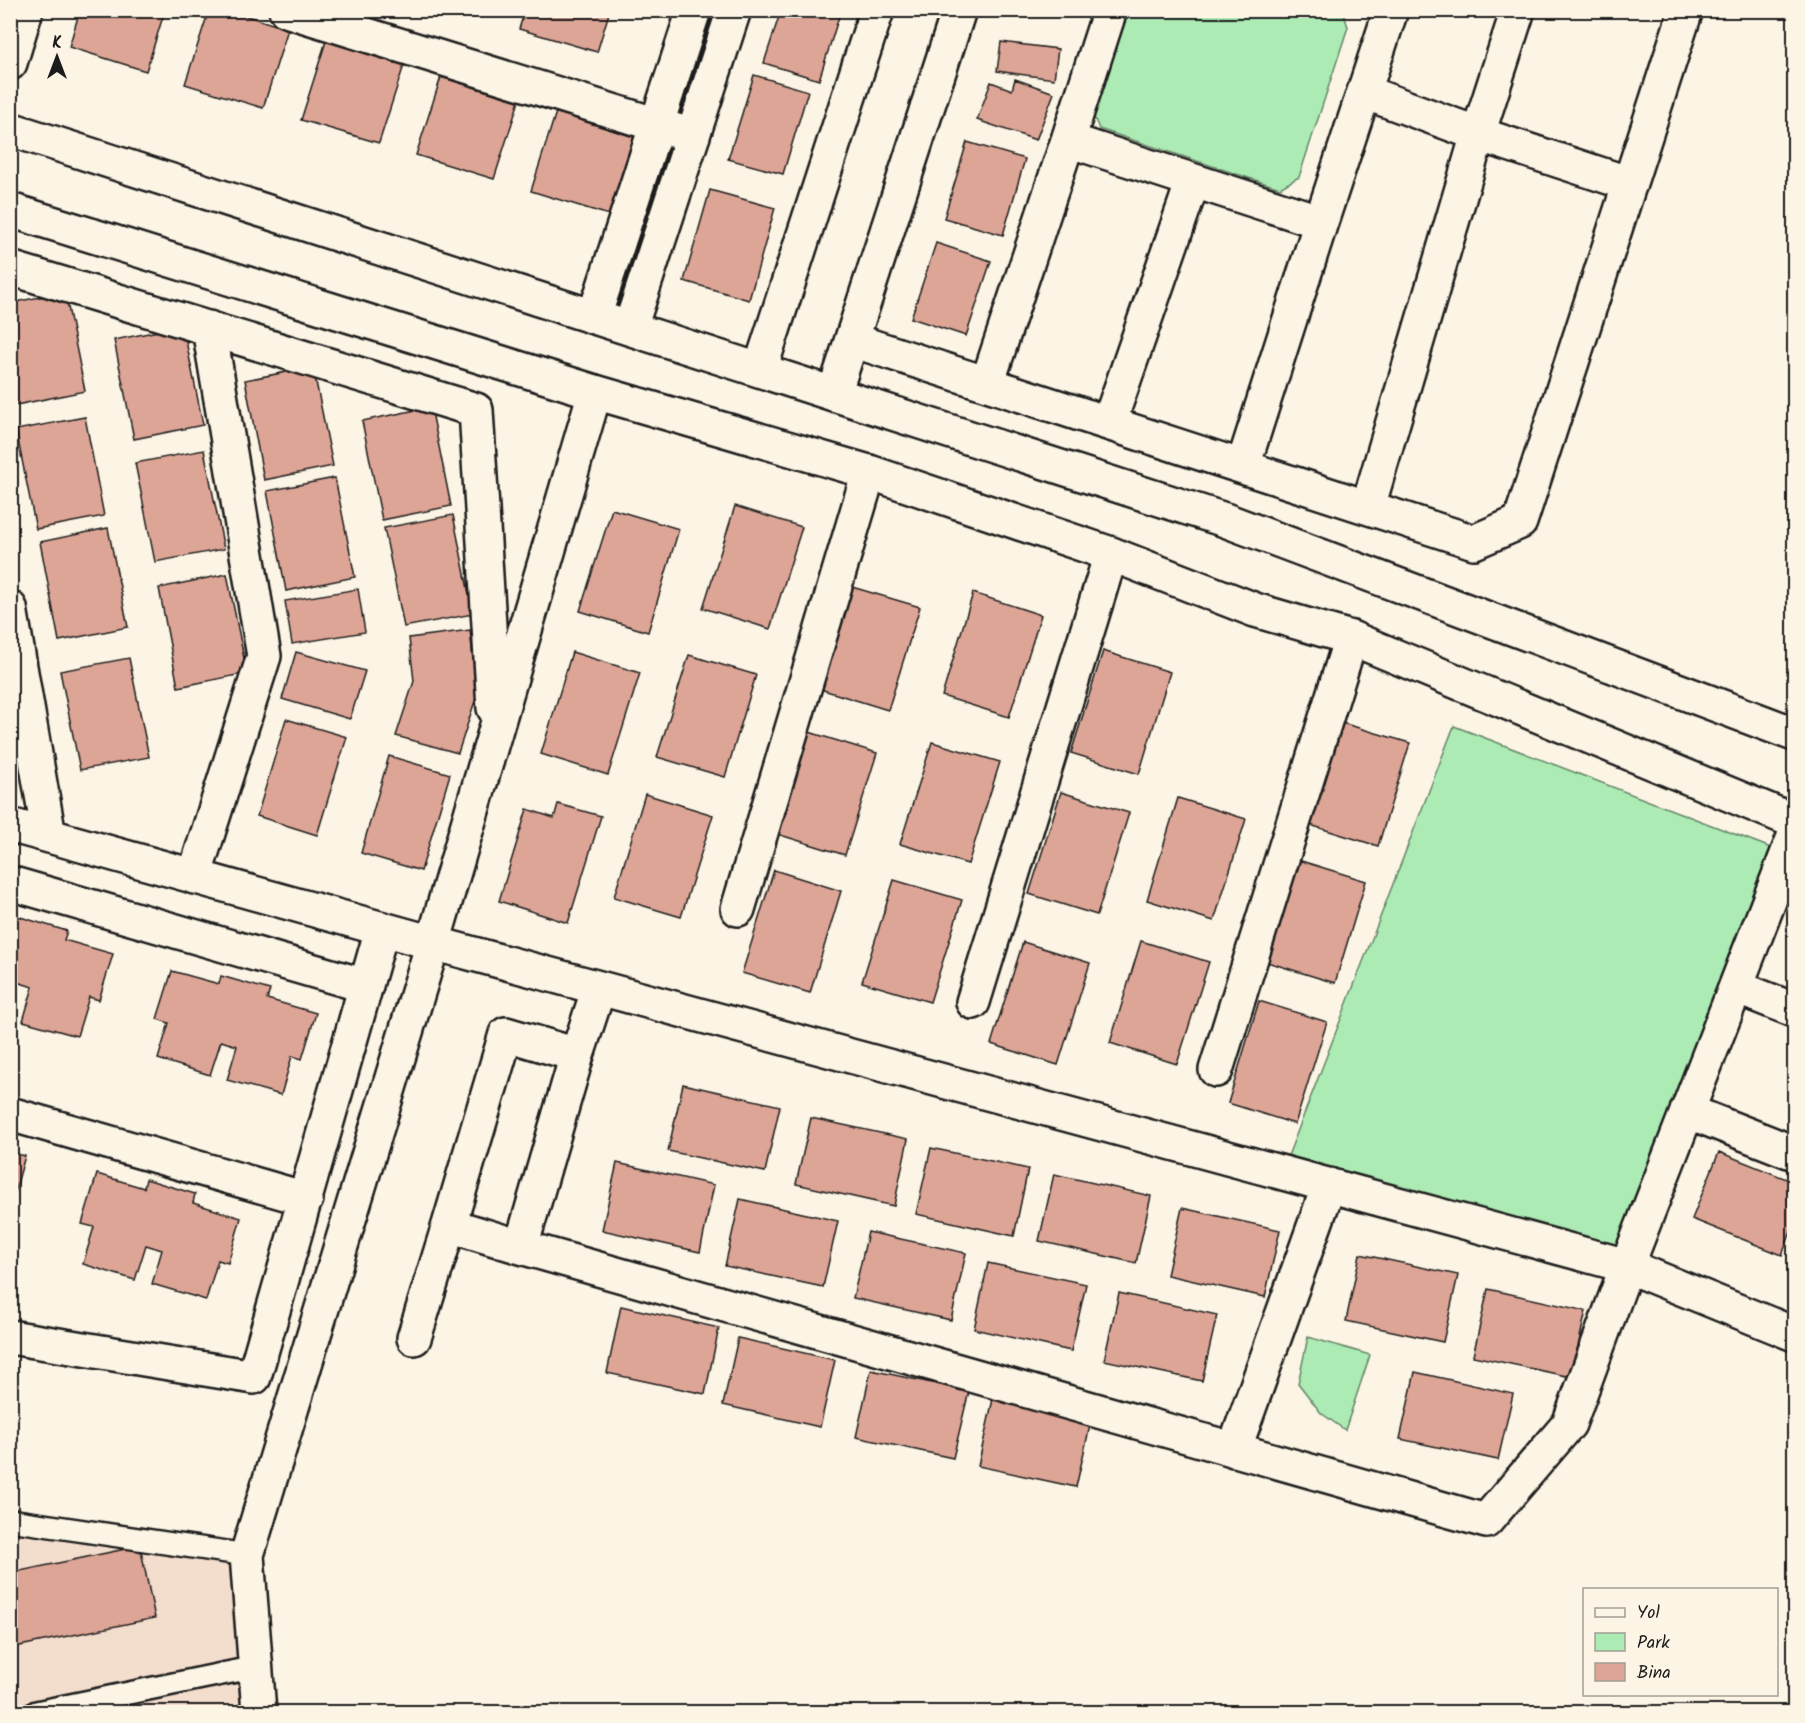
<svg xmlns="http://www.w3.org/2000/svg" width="1805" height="1723" font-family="Kalam,sans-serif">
<rect width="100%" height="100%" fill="#fcf5e5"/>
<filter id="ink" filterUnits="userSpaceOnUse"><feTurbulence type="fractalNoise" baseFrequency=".0167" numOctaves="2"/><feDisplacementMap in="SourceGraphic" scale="12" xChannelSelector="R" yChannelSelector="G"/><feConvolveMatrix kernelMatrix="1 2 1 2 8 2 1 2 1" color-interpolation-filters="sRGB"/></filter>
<g filter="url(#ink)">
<path fill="#f3ddcd" d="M 10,1520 L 247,1555 L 259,1712 L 11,1712 Z"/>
<path fill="#acecb4" stroke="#648468" stroke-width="1.5" d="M 1125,11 L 1343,11 L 1348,27 L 1299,177 L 1280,188 L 1099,129 L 1092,112 Z
M 1454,726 L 1771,848 L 1621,1249 L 1288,1156 Z
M 1308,1337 L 1370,1355 L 1345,1430 L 1321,1413 L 1298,1383 Z"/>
<path fill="#dda596" stroke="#1c1c1c" stroke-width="1.5" d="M 80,10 L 165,10 L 146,71 L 69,47 Z
M 209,10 L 228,10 L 288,29 L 263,108 L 185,84 Z
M 525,10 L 610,10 L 597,52 L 519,29 Z
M 781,10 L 841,10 L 819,80 L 764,63 Z
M 326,41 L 404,65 L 379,143 L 301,120 Z
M 1001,42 L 1058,49 L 1054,79 L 997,71 Z
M 754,75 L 808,91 L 783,174 L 728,159 Z
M 441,77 L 519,101 L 494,179 L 416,155 Z
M 1015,79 L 1054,93 L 1036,140 L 977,120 L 991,82 L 1012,90 Z
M 556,112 L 634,137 L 609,215 L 531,191 Z
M 967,142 L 1025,159 L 1003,235 L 944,218 Z
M 710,190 L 775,208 L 749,300 L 684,281 Z
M 936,243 L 991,261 L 966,336 L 911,318 Z
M 65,292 L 85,391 L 16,405 L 10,375 L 10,303 Z
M 183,326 L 203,425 L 134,439 L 114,340 Z
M 313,367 L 333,466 L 264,480 L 245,380 Z
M 431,407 L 451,506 L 382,520 L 362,421 Z
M 85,417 L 104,516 L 36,529 L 16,430 Z
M 204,450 L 224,549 L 155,562 L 135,463 Z
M 335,478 L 355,577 L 286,591 L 267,491 Z
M 735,506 L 802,527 L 770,629 L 703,608 Z
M 612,509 L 679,529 L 648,632 L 580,611 Z
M 453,515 L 473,614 L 404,627 L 384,528 Z
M 108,528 L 128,627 L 59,641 L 40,542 Z
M 227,574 L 247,673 L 178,687 L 159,588 Z
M 852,587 L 920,607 L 888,710 L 820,689 Z
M 358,589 L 365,632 L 292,644 L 285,601 Z
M 973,593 L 1041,615 L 1009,717 L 942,696 Z
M 470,630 L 477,695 L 458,753 L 396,736 L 414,681 L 409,638 Z
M 1103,651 L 1170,672 L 1139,774 L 1071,753 Z
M 296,652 L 365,671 L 350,719 L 282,699 Z
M 572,652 L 640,673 L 608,775 L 541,754 Z
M 689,655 L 756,675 L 725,777 L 657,757 Z
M 129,658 L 149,757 L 80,770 L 60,671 Z
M 286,719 L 347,737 L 317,835 L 257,816 Z
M 1342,723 L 1410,743 L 1378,846 L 1310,825 Z
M 809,732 L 877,753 L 845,855 L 777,834 Z
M 932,742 L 1000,762 L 968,864 L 900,844 Z
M 389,756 L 450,774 L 421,871 L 361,853 Z
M 1061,792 L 1129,813 L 1097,915 L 1029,894 Z
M 645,794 L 713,815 L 681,917 L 614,897 Z
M 1178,798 L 1246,819 L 1214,921 L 1147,900 Z
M 558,804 L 601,816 L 568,923 L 499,901 L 527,809 L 554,818 Z
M 1298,860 L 1366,881 L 1335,983 L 1267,962 Z
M 774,870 L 841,891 L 810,993 L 742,973 Z
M 894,880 L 962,900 L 930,1002 L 862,982 Z
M 17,916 L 67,931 L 64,940 L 113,954 L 99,1000 L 89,997 L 77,1036 L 23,1021 L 33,987 L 17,982 L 10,1004 L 10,924 L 15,925 Z
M 1141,941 L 1209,962 L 1177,1064 L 1110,1043 Z
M 1023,942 L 1090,963 L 1058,1065 L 991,1044 Z
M 172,971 L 219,984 L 221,976 L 270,990 L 267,999 L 316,1013 L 302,1059 L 292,1056 L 281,1095 L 227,1080 L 237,1046 L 221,1041 L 210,1075 L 158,1059 L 169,1023 L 157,1019 Z
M 1259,1001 L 1327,1022 L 1295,1124 L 1228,1103 Z
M 683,1084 L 780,1106 L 765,1172 L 668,1151 Z
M 811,1118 L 908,1139 L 894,1206 L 796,1184 Z
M 931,1148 L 1028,1169 L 1014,1236 L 916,1214 Z
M 10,1152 L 25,1156 L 12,1202 L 10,1201 Z
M 1719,1152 L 1794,1182 L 1794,1224 L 1782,1255 L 1692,1219 Z
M 617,1163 L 714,1185 L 700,1252 L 602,1230 Z
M 97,1174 L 144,1188 L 146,1179 L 195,1194 L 193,1203 L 241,1218 L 228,1263 L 218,1260 L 206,1300 L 152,1284 L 162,1250 L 146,1245 L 135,1280 L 83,1264 L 94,1227 L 82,1224 Z
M 1054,1174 L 1151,1196 L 1136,1263 L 1039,1241 Z
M 740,1199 L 838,1221 L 823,1287 L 725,1266 Z
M 1182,1208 L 1280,1230 L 1265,1297 L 1167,1275 Z
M 868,1232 L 966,1253 L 951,1320 L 853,1298 Z
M 1360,1254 L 1458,1275 L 1443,1342 L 1346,1321 Z
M 988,1263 L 1086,1284 L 1071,1351 L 974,1329 Z
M 1488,1289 L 1586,1311 L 1571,1377 L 1473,1356 Z
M 1119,1293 L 1217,1315 L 1202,1381 L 1104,1360 Z
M 621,1306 L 719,1328 L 705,1394 L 607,1373 Z
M 738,1338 L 835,1360 L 820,1427 L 723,1405 Z
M 871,1370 L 969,1391 L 953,1458 L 856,1437 Z
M 1415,1372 L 1513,1394 L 1498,1460 L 1400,1439 Z
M 993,1399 L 1091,1421 L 1076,1487 L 978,1466 Z
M 140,1546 L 155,1618 L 10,1648 L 10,1573 Z"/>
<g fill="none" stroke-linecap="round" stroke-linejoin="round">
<g stroke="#1c1c1c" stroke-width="26">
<path id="lane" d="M 10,1520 L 247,1555
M 36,1712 L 256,1667"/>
</g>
<g stroke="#1c1c1c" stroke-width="38">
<path id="street" d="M 286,10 L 693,136
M 1110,10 L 1068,140 L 1321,222 L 1391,10
M 10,63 L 26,10
M 1364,92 L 1478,134 L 1630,184
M 10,268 L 476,410 L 494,708
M 594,317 L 694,10
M 630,328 L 734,10
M 852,340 L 1474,542 L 1520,522 L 1686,10
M 760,370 L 877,10
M 987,384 L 1068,140
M 834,394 L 959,10
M 1109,423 L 1193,181
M 1243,466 L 1321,222
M 1368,507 L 1478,134 L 1518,10
M 10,608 L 49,836
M 10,825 L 433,943 L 1627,1266 L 1794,1334
M 194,877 L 264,656 L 209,328
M 10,883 L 366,986
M 738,909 L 869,472
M 1736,987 L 1794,1010
M 973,1002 L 1111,554
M 577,1055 L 599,988
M 1216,1070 L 1351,638
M 1687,1111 L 1794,1153
M 10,1114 L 306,1199
M 521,1247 L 577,1055 L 506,1034 L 449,1225 L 521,1247 L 1486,1521 L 1569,1424 L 1627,1266 L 1794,837
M 10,1337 L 254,1377 L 382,929
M 414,1338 L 449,1225
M 1234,1450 L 1329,1185
M 259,1712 L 247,1555 L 433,943 L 595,392"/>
</g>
<g stroke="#1c1c1c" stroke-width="38">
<path id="secondary" d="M 10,129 L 1225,520 L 1794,734
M 10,210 L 595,392 L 869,472 L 1111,554 L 1255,610 L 1351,638 L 1794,821"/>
</g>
<use href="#lane" stroke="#fcf5e5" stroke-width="21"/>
<use href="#street" stroke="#fcf5e5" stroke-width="33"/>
<use href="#secondary" stroke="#fcf5e5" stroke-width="33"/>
</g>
</g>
<rect width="1805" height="1723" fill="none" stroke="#fcf5e5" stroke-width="36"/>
<rect x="18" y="18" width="1769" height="1687" fill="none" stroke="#1c1c1c" stroke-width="2" filter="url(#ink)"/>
<rect x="1583" y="1588" width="195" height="108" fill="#fcf5e5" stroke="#a29e95" stroke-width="1.5"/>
<rect x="1595" y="1608" width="30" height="9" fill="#fcf5e5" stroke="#a29e95" stroke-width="1.5"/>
<text x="1637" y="1618" font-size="18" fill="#1c1c1c">Yol</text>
<rect x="1595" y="1633" width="30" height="18" fill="#acecb4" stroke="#a29e95" stroke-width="1.5"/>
<text x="1637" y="1648" font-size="18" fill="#1c1c1c">Park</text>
<rect x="1595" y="1663" width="30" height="18" fill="#dda596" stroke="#a29e95" stroke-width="1.5"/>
<text x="1637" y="1678" font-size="18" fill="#1c1c1c">Bina</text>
<g transform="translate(57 57)" stroke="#fcf5e5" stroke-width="4.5" paint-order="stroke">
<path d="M0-4.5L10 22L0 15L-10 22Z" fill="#1c1c1c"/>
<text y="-9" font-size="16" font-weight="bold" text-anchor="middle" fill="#1c1c1c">K</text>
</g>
</svg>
